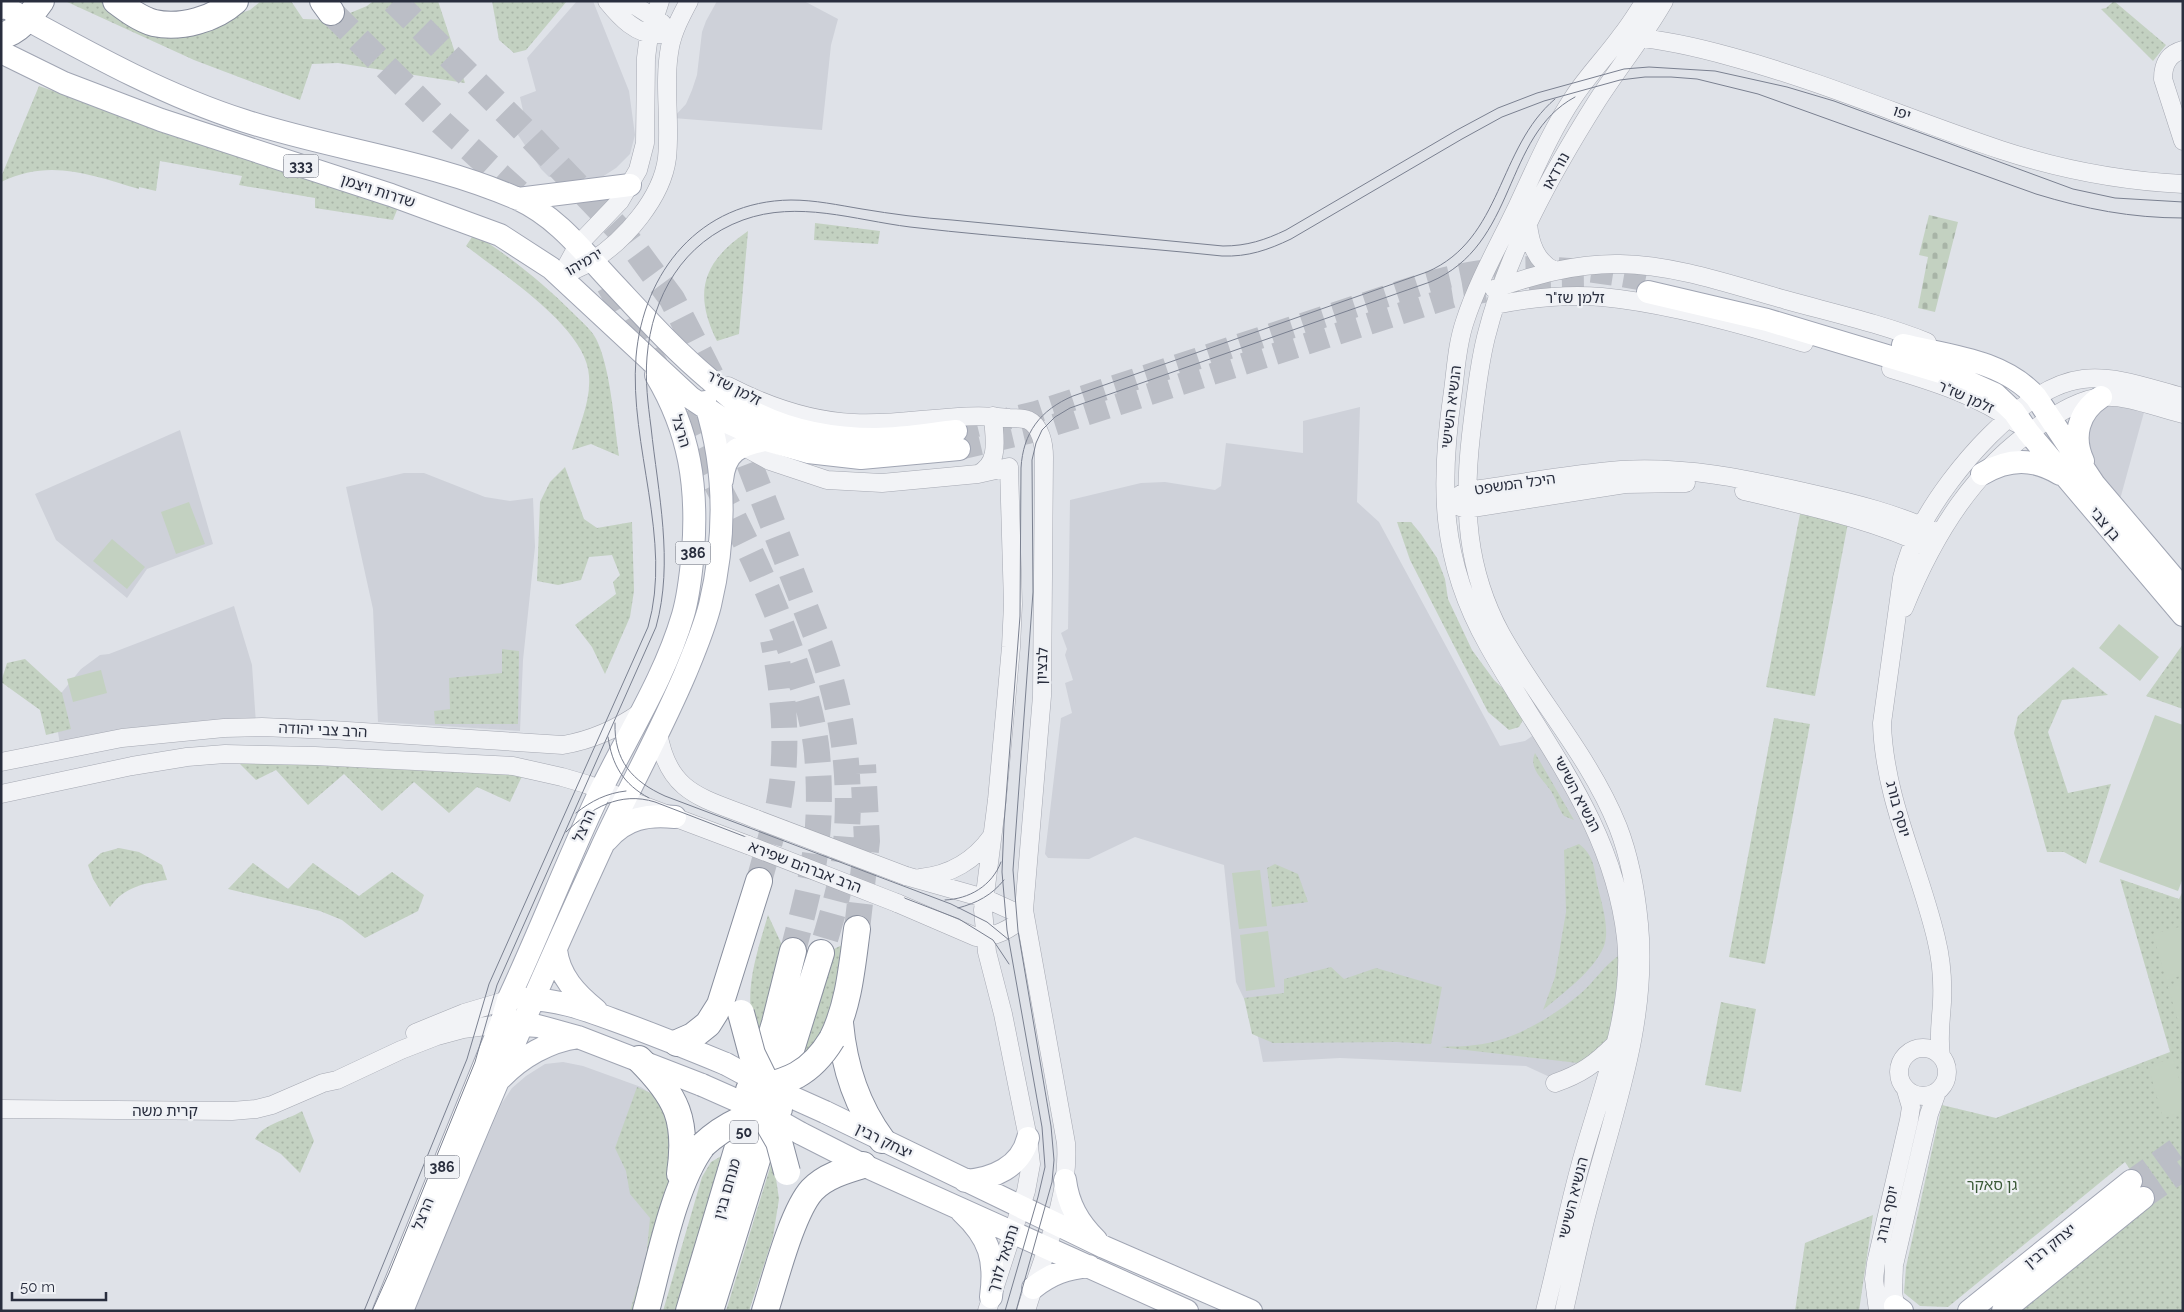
<svg xmlns="http://www.w3.org/2000/svg" width="2184" height="1312" font-family="Raleway,'Noto Sans Hebrew',sans-serif">
<defs>
<pattern id="grass-dots" width="8" height="8" patternUnits="userSpaceOnUse" patternTransform="scale(1.25)"><rect width="8" height="8" fill="#c3d1c1"/><path d="M2 2h.1M6 6h.1" fill="none" stroke="#a8b4a7" stroke-width="1.8" stroke-linecap="round"/></pattern>
<pattern id="cemetery-stones" width="16" height="16" patternUnits="userSpaceOnUse" patternTransform="scale(1.25)"><rect width="16" height="16" fill="#c3d1c1"/><path d="M2 7V4a2 2 0 0 1 4 0v3zM10 15v-3a2 2 0 0 1 4 0v3z" fill="#a8b4a7"/></pattern>
</defs>
<rect width="100%" height="100%" fill="#dfe2e8"/>
<path fill="#ced1d9" d="M 577,1 L 593,1 L 629,91 L 635,135 L 630,154 L 616,168 L 599,179 L 549,177 L 541,169 L 518,135 L 525,120 L 520,97 L 536,91 L 527,58 Z
M 717,1 L 804,1 L 838,19 L 831,45 L 822,130 L 673,118 L 686,104 L 692,90 L 697,75 L 702,32 L 706,21 Z
M 2115,397 L 2146,405 L 2116,514 L 2077,433 Z
M 1360,407 L 1357,502 L 1379,522 L 1500,746 L 1525,741 L 1541,730 L 1621,907 L 1615,1044 L 1552,1078 L 1526,1066 L 1340,1058 L 1263,1062 L 1255,1022 L 1236,982 L 1224,865 L 1135,837 L 1089,859 L 1048,858 L 1045,854 L 1061,718 L 1072,713 L 1065,683 L 1073,680 L 1065,655 L 1067,649 L 1061,633 L 1068,629 L 1070,500 L 1141,483 L 1165,482 L 1215,490 L 1221,486 L 1226,443 L 1303,453 L 1303,421 Z
M 180,430 L 213,544 L 147,569 L 127,598 L 56,540 L 35,494 Z
M 404,473 L 424,473 L 485,497 L 510,501 L 533,498 L 535,547 L 523,660 L 520,731 L 378,722 L 373,609 L 346,487 Z
M 234,606 L 252,665 L 256,724 L 61,750 L 53,703 L 81,669 L 100,655 L 109,654 Z
M 563,1062 L 583,1066 L 641,1087 L 650,1093 L 667,1118 L 637,1311 L 411,1311 L 502,1103 L 512,1088 L 526,1076 L 545,1064 Z"/>
<path fill="url(#grass-dots)" d="M 65,1 L 107,1 L 195,28 L 250,10 L 261,1 L 291,1 L 303,19 L 333,20 L 367,6 L 373,1 L 438,1 L 465,83 L 338,63 L 312,64 L 300,100 L 194,60 Z
M 492,1 L 567,1 L 526,50 L 514,53 L 499,40 Z
M 2114,1 L 2166,45 L 2153,61 L 2101,9 L 2106,8 Z
M 39,86 L 134,119 L 399,205 L 393,220 L 315,208 L 315,198 L 239,185 L 242,176 L 160,161 L 156,191 L 139,187 L 139,189 C 91,175 50,158 1,182 L 1,177 Z
M 815,223 L 880,231 L 878,244 L 814,240 Z
M 748,231 L 739,334 L 717,341 C 692,291 704,261 748,231 Z
M 474,234 C 511,257 543,283 574,314 C 583,323 594,332 598,343 C 611,373 614,423 619,456 L 591,444 L 572,450 C 579,426 591,401 589,376 C 587,328 502,274 466,246 Z
M 565,467 L 584,519 L 597,528 L 632,522 L 634,591 L 630,617 L 605,674 L 592,647 L 575,625 L 616,594 L 613,582 L 620,575 L 612,555 L 589,557 L 581,580 L 558,585 L 537,581 L 540,502 L 550,482 Z
M 1800,514 L 1848,523 L 1815,696 L 1766,687 Z
M 1397,522 L 1411,522 L 1421,534 L 1437,558 L 1445,579 L 1448,599 L 1472,650 L 1494,680 L 1511,696 L 1523,720 L 1519,727 L 1509,730 L 1488,712 L 1410,560 Z
M 2183,644 L 2183,709 L 2146,696 Z
M 502,649 L 519,651 L 518,724 L 435,724 L 434,711 L 450,709 L 449,678 L 502,673 Z
M 25,659 L 62,693 L 71,729 L 46,735 L 40,710 L 1,682 L 7,663 Z
M 2073,667 L 2108,695 L 2062,700 L 2048,732 L 2068,793 L 2111,784 L 2086,864 L 2064,852 L 2047,852 L 2014,733 L 2018,716 Z
M 1774,718 L 1810,724 L 1765,964 L 1729,957 Z
M 1535,753 L 1574,820 L 1564,816 C 1558,808 1556,799 1551,791 C 1543,779 1528,769 1535,753 Z
M 248,756 L 523,774 L 510,802 L 477,787 L 449,813 L 414,782 L 382,811 L 344,774 L 308,805 L 276,770 L 256,780 L 240,764 Z
M 1579,844 C 1595,856 1594,870 1598,888 C 1602,904 1610,930 1604,946 C 1594,971 1563,993 1543,1010 L 1555,977 L 1566,912 L 1564,850 Z
M 119,848 L 139,852 L 162,865 L 167,880 C 144,883 124,887 110,907 L 93,879 L 88,865 L 101,853 Z
M 253,863 L 288,889 L 313,863 L 359,896 L 392,872 L 424,895 L 418,911 L 365,938 L 342,920 L 320,911 L 228,889 Z
M 1275,864 L 1298,874 L 1308,902 L 1272,907 L 1267,868 Z
M 2120,879 L 2179,899 L 2183,891 L 2183,1311 L 2018,1311 L 2153,1204 L 2125,1162 L 1948,1307 L 1920,1306 L 1904,1293 L 1906,1267 L 1942,1105 L 1996,1118 L 2170,1052 Z
M 768,915 L 782,945 L 760,1034 C 757,1027 752,1019 751,1012 C 747,980 759,946 768,915 Z
M 846,943 L 827,1033 L 798,1060 L 830,951 Z
M 1621,954 C 1618,999 1626,1042 1578,1063 L 1440,1047 C 1452,1046 1464,1047 1475,1045 C 1513,1041 1551,1018 1580,994 C 1595,981 1605,964 1621,954 Z
M 1331,967 L 1344,979 L 1376,968 L 1442,987 L 1431,1044 L 1396,1042 L 1273,1043 L 1252,1034 L 1244,998 L 1284,993 L 1284,979 Z
M 1721,1002 L 1756,1009 L 1741,1092 L 1705,1085 Z
M 637,1087 L 655,1095 L 679,1140 L 642,1311 L 630,1311 L 646,1258 L 650,1218 L 630,1194 L 626,1171 L 615,1148 Z
M 302,1111 L 314,1141 L 300,1173 L 281,1154 L 255,1139 C 264,1123 286,1121 302,1111 Z
M 725,1154 L 678,1311 L 663,1311 L 702,1177 L 711,1162 Z
M 773,1158 L 779,1199 L 773,1237 L 749,1311 L 726,1311 Z
M 1873,1215 L 1859,1311 L 1795,1311 L 1805,1243 Z"/>
<path fill="url(#cemetery-stones)" d="M 1929,215 L 1958,222 L 1935,312 L 1918,308 L 1928,257 L 1919,255 Z"/>
<path fill="#c3d1c1" d="M 189,502 L 205,544 L 176,554 L 161,512 Z
M 112,539 L 145,567 L 127,589 L 93,561 Z
M 2119,624 L 2159,657 L 2140,681 L 2099,648 Z
M 101,670 L 107,693 L 73,702 L 67,679 Z
M 2155,715 L 2183,725 L 2183,878 L 2178,891 L 2099,862 Z
M 1260,870 L 1267,926 L 1239,929 L 1232,873 Z
M 2183,926 L 2183,975 L 2166,980 L 2153,934 Z
M 1268,931 L 1275,987 L 1246,991 L 1240,935 Z
M 2183,982 L 2183,1038 L 2168,987 Z
M 2173,1058 L 2183,1092 L 2183,1112 L 2163,1118 L 2148,1066 Z"/>
<g fill="none" stroke-linecap="round" stroke-linejoin="round">
<path stroke="#bbbec6" stroke-width="22" stroke-dasharray="22 11" stroke-linecap="butt" d="M 956,431 L 1036,412 L 1426,283 C 1508,259 1568,266 1650,281
M 959,449 L 1032,432 L 1452,297 L 1526,285 L 1593,284
M 2131,1181 L 2183,1144
M 2143,1198 L 2183,1170"/>
<path stroke="#bbbec6" stroke-width="26" stroke-dasharray="26 13" stroke-linecap="butt" d="M 394,1 L 529,135 L 626,237 L 672,299 L 719,391
M 331,12 L 442,123 L 534,207
M 609,285 L 656,366
M 681,414 C 719,490 760,563 788,643 C 801,679 813,715 817,753 C 820,789 820,830 813,866 C 808,895 800,923 793,951
M 735,427 L 821,648 C 846,721 854,792 843,869 C 838,897 829,926 821,953
M 759,881 C 766,855 774,829 779,803 C 789,749 784,693 773,640
M 857,929 L 867,841 L 863,765"/>
<g stroke="#a5a8b2" stroke-width="19">
<path id="minor" d="M 607,1 C 620,17 637,36 659,34
M 628,1 L 662,23
M 1632,37 C 1666,40 1700,48 1732,57 C 1824,82 1911,120 2001,150 C 2059,169 2121,181 2183,184
M 2183,50 C 2168,54 2163,65 2163,79 L 2183,141
M 1528,224 C 1530,244 1536,262 1555,271
M 561,276 C 571,271 582,267 592,261 C 625,240 662,198 667,158 C 671,121 663,84 670,47 C 673,31 681,16 689,1
M 561,276 L 578,245 L 620,201 L 638,170 L 645,143 L 646,58 L 649,35 L 660,1
M 1494,289 C 1534,275 1577,263 1620,264 C 1676,265 1732,285 1786,300 C 1833,313 1882,324 1927,342
M 1495,305 C 1530,298 1567,294 1602,297 C 1666,303 1742,324 1804,343
M 1891,369 C 1934,382 1979,396 2016,423
M 728,386 C 767,406 810,421 854,423 C 906,426 957,411 1009,418 C 1015,418 1023,418 1028,420 C 1041,426 1044,445 1044,457 L 1042,696 L 1024,910 L 1066,1143 C 1070,1200 1042,1257 1026,1311
M 713,430 L 770,461 L 827,480 L 882,483 L 978,474 L 1009,467 L 1013,604 L 1011,647 L 997,800 L 983,910 L 987,952 L 1003,1014 L 1028,1138 L 1031,1164 L 1026,1191 L 987,1311
M 978,474 C 1001,463 994,437 993,416
M 1744,491 C 1807,506 1872,519 1932,548
M 1457,497 L 1466,491 C 1517,484 1569,474 1621,470 C 1685,466 1746,479 1809,493 C 1854,503 1898,514 1940,534
M 1457,506 L 1466,509 L 1625,484 L 1686,483
M 1904,608 C 1934,534 1975,467 2043,423 C 2060,412 2081,399 2102,397 C 2128,395 2157,408 2183,414
M 658,732 C 668,795 704,798 756,819
M 1,762 L 122,738 L 224,728 L 262,727 L 332,730 L 563,745 C 592,740 617,729 641,712
M 1,794 L 132,766 L 187,757 L 225,754 L 315,756 L 513,766 L 562,777 L 586,784 L 748,845
M 906,876 L 984,898 L 1024,916
M 920,878 C 950,875 975,860 992,836
M 897,903 L 976,937 C 994,938 1012,929 1024,916
M 415,1033 L 464,1013 L 508,1000
M1899 1072a24 24 0 1 1 48 0a24 24 0 1 1-48 0Z
M 1941,1056 C 1938,1037 1941,1021 1942,1002 C 1943,981 1941,958 1936,938 C 1919,866 1884,798 1882,723 L 1902,578 C 1906,560 1913,542 1922,525 C 1949,474 2022,386 2083,379 C 2116,375 2151,389 2183,397
M 1555,1083 C 1581,1074 1595,1064 1614,1045
M 1,1109 L 232,1111 L 256,1109 L 272,1105 L 323,1083 L 337,1080 L 401,1050 L 437,1036 L 463,1029 L 501,1024
M 1545,1311 C 1558,1260 1568,1209 1582,1159 C 1601,1091 1634,1009 1626,938 C 1613,823 1542,742 1488,645 C 1440,560 1439,486 1453,391 C 1456,368 1457,344 1465,321 C 1478,281 1500,243 1518,205 C 1535,169 1551,131 1573,98 C 1587,76 1606,57 1621,36 C 1630,25 1637,13 1645,1
M 1564,1311 C 1573,1272 1581,1232 1592,1194 C 1616,1105 1648,1018 1639,924 C 1636,892 1630,858 1618,827 C 1590,757 1538,700 1501,634 C 1466,569 1463,506 1471,435 C 1475,402 1478,369 1486,337 C 1507,253 1551,174 1597,101 C 1619,67 1644,36 1664,1
M 1878,1311 L 1874,1279 L 1876,1263 L 1909,1120 L 1911,1107 L 1906,1090
M 1896,1311 L 1893,1292 L 1894,1265 L 1929,1114 L 1937,1092"/>
</g>
<g stroke="#a0a5b3" stroke-width="24">
<path id="major" d="M 12,11 C 87,52 163,95 245,121 C 335,150 432,161 518,199 C 557,217 582,250 610,280 C 642,314 673,349 709,379 C 722,391 735,403 751,411 C 789,431 834,439 876,439 C 903,439 930,434 956,431
M 1,52 L 64,83 L 161,120 L 391,195 L 500,235 L 551,268 L 691,398 L 727,422 L 766,440 L 808,452 L 861,458 L 959,449
M 518,199 L 630,185
M 1648,292 L 1767,320 L 1957,377 L 1995,394 L 2014,412 L 2028,432 L 2183,615
M 1903,345 C 1949,356 2003,360 2036,397 L 2094,484 L 2183,589
M 2083,461 C 2072,437 2078,412 2101,397
M 1982,474 C 2009,458 2034,458 2060,474
M 722,480 C 725,451 739,445 766,440
M 607,840 C 625,818 648,814 675,817
M 556,950 C 559,976 576,994 596,1010
M 522,999 C 557,998 589,1011 622,1023 C 657,1036 692,1050 726,1064
M 510,1024 L 538,1026 L 578,1037 L 702,1085
M 501,1078 C 521,1057 549,1041 578,1037
M 825,1112 L 1104,1247 L 1251,1311
M 800,1133 L 863,1165 L 1187,1311
M 1065,1180 C 1068,1204 1078,1222 1096,1240
M 965,1181 C 993,1179 1021,1167 1028,1138
M 962,1212 C 990,1238 996,1260 991,1297
M 1033,1288 C 1050,1274 1067,1268 1089,1266
M 1895,1306 L 1902,1311
M 384,1311 L 501,1024 L 508,1000 C 539,934 565,866 596,800 C 625,739 664,680 683,615 C 689,595 691,573 693,552 C 698,487 690,432 656,375
M 402,1311 C 465,1156 530,1003 600,851 C 627,792 659,735 685,674 C 694,652 704,629 710,605 C 726,538 726,468 705,402
M 1969,1311 L 2131,1181
M 2003,1311 L 2143,1198"/>
</g>
<g stroke="#888e9d" stroke-width="28">
<path id="highway" d="M 116,1 C 128,10 140,19 154,23 C 181,29 215,19 235,1
M 323,1 L 331,12
M 2,6 L 5,1
M 1,36 C 20,31 30,16 41,1
M 840,1023 C 844,1067 856,1105 882,1140
M 832,1039 C 849,1005 852,966 857,929
M 677,1043 L 693,1036 L 708,1024 L 720,1005 L 759,881
M 639,1059 C 677,1097 688,1120 680,1174
M 646,1311 C 659,1263 674,1183 703,1145
M 689,1311 L 775,1023 L 793,951
M 710,1311 L 821,953
M 765,1311 C 775,1280 792,1212 812,1190 C 825,1176 846,1170 863,1165"/>
</g>
<use href="#minor" stroke="#f2f3f6" stroke-width="18"/>
<use href="#major" stroke="#fff" stroke-width="22"/>
<use href="#highway" stroke="#fff" stroke-width="26"/>
<path stroke="#7a8090" stroke-width="1" d="M 615,723 C 614,761 632,781 665,796 L 951,904 L 987,922 L 1009,940
M 608,737 C 612,765 623,784 649,798
M 576,813 C 591,801 607,793 626,791
M 566,832 C 591,808 620,791 655,802 L 959,919 L 993,940 L 1009,964
M 945,900 C 969,899 992,886 1001,862
M 958,908 C 977,903 992,895 1004,880
M 364,1311 L 467,1059 L 489,984 L 648,627 C 673,540 629,446 636,357 C 643,272 700,201 791,200 C 815,200 838,205 862,209 C 892,214 922,218 952,220 C 1042,229 1133,237 1223,246 C 1247,246 1265,240 1286,230 L 1457,130 L 1498,108 L 1537,93 L 1624,69 L 1649,67 L 1715,71 L 1787,87 L 1834,101 L 2073,189 L 2115,198 L 2183,202
M 372,1311 L 389,1273 L 475,1062 L 497,985 L 656,627 C 674,562 658,493 651,427 C 648,404 645,381 647,357 C 652,296 683,242 743,220 C 798,200 854,220 910,227 C 1013,239 1118,245 1222,256 C 1248,257 1268,250 1291,239 L 1462,139 L 1502,117 L 1544,101 L 1620,80 L 1645,77 L 1671,77 L 1697,79 L 1758,94 L 2036,194 C 2085,209 2131,218 2183,218
M 1005,1311 L 1038,1197 L 1045,1167 L 1042,1127 L 1007,930 L 1002,872 L 1004,824 L 1020,616 L 1021,468 C 1023,433 1040,410 1073,396 L 1427,272 C 1503,239 1497,148 1555,99
M 1016,1311 L 1052,1182 L 1054,1160 L 1051,1126 L 1018,931 L 1013,870 L 1033,592 L 1032,460 L 1036,443 L 1042,430 L 1055,417 L 1070,408 L 1430,282 C 1518,245 1502,136 1575,97"/>
<g stroke="#a5a8b2" stroke-width="19" stroke-linecap="butt">
<path id="minor-bridge" d="M 756,819 L 906,876
M 748,845 L 897,903"/>
</g>
<g stroke="#a0a5b3" stroke-width="24" stroke-linecap="butt">
<path id="major-bridge" d="M 726,1064 L 767,1086 L 825,1112
M 702,1085 L 763,1112 L 800,1133"/>
</g>
<g stroke="#888e9d" stroke-width="28" stroke-linecap="butt">
<path id="highway-bridge" d="M 703,1145 C 726,1124 749,1114 779,1109 L 752,1054 L 741,1013
M 787,1172 L 779,1142 L 749,1090 C 788,1082 810,1075 832,1039"/>
</g>
<use href="#minor-bridge" stroke="#f2f3f6" stroke-width="18"/>
<use href="#major-bridge" stroke="#fff" stroke-width="22"/>
<use href="#highway-bridge" stroke="#fff" stroke-width="26"/>
</g>
<g text-anchor="middle" dominant-baseline="central" stroke-width="4.5" stroke-linejoin="round" paint-order="stroke">
<g fill="#eff1f5" stroke="#646875" stroke-width="1">
<rect x="283.5" y="154.5" width="35" height="23" rx="4"/>
<rect x="675.5" y="541.5" width="35" height="23" rx="4"/>
<rect x="730" y="1120.5" width="28" height="23" rx="4"/>
<rect x="424.5" y="1155.5" width="35" height="23" rx="4"/>
</g>
<g font-size="14" font-weight="bold" fill="#292e3e">
<text x="301" y="166">333</text>
<text x="693" y="553">386</text>
<text x="744" y="1132">50</text>
<text x="442" y="1167">386</text>
</g>
<g font-size="15" fill="#292e3e" stroke="#eff1f5">
<text transform="translate(1902 113) rotate(20)">יפו</text>
<text transform="translate(1556 171) rotate(-61)">נורדאו</text>
<text transform="translate(378 191) rotate(18)">שדרות ויצמן</text>
<text transform="translate(584 262) rotate(-30)">ירמיהו</text>
<text x="1575" y="298">זלמן שז"ר</text>
<text transform="translate(734 388) rotate(27)">זלמן שז"ר</text>
<text transform="translate(1966 397) rotate(24)">זלמן שז"ר</text>
<text transform="translate(1451 407) rotate(-83)">הנשיא השישי</text>
<text transform="translate(681 431) rotate(73)">הרצל</text>
<text transform="translate(1515 484) rotate(-8)">היכל המשפט</text>
<text transform="translate(2105 524) rotate(50)">בן צבי</text>
<text transform="translate(1042 666) rotate(-88)">לבציון</text>
<text transform="translate(323 730) rotate(3)">הרב צבי יהודה</text>
<text transform="translate(1577 794) rotate(62)">הנשיא השישי</text>
<text transform="translate(1898 809) rotate(75)">יוסף בורג</text>
<text transform="translate(584 826) rotate(-66)">הרצל</text>
<text transform="translate(805 867) rotate(21)">הרב אברהם שפירא</text>
<text x="165" y="1111">קרית משה</text>
<text transform="translate(884 1141) rotate(26)">יצחק רבין</text>
<text transform="translate(727 1189) rotate(-74)">מנחם בגין</text>
<text transform="translate(1573 1198) rotate(-76)">הנשיא השישי</text>
<text transform="translate(423 1214) rotate(-68)">הרצל</text>
<text transform="translate(1887 1214) rotate(-77)">יוסף בורג</text>
<text transform="translate(2050 1246) rotate(-39)">יצחק רבין</text>
<text transform="translate(1003 1259) rotate(-72)">נתנאל לורך</text>
</g>
<g font-size="15" fill="#3a5937" stroke="#eff1f5">
<text x="1992" y="1185">גן סאקר</text>
</g>
</g>
<rect width="2184" height="1312" fill="none" stroke="#292e3e" stroke-width="5"/>
<path d="M12 1292v8h94v-8" fill="none" stroke="#292e3e" stroke-width="2.5"/>
<text x="20" y="1292" font-size="15" fill="#292e3e" stroke="#eff1f5" stroke-width="4" paint-order="stroke">50 m</text>
</svg>
